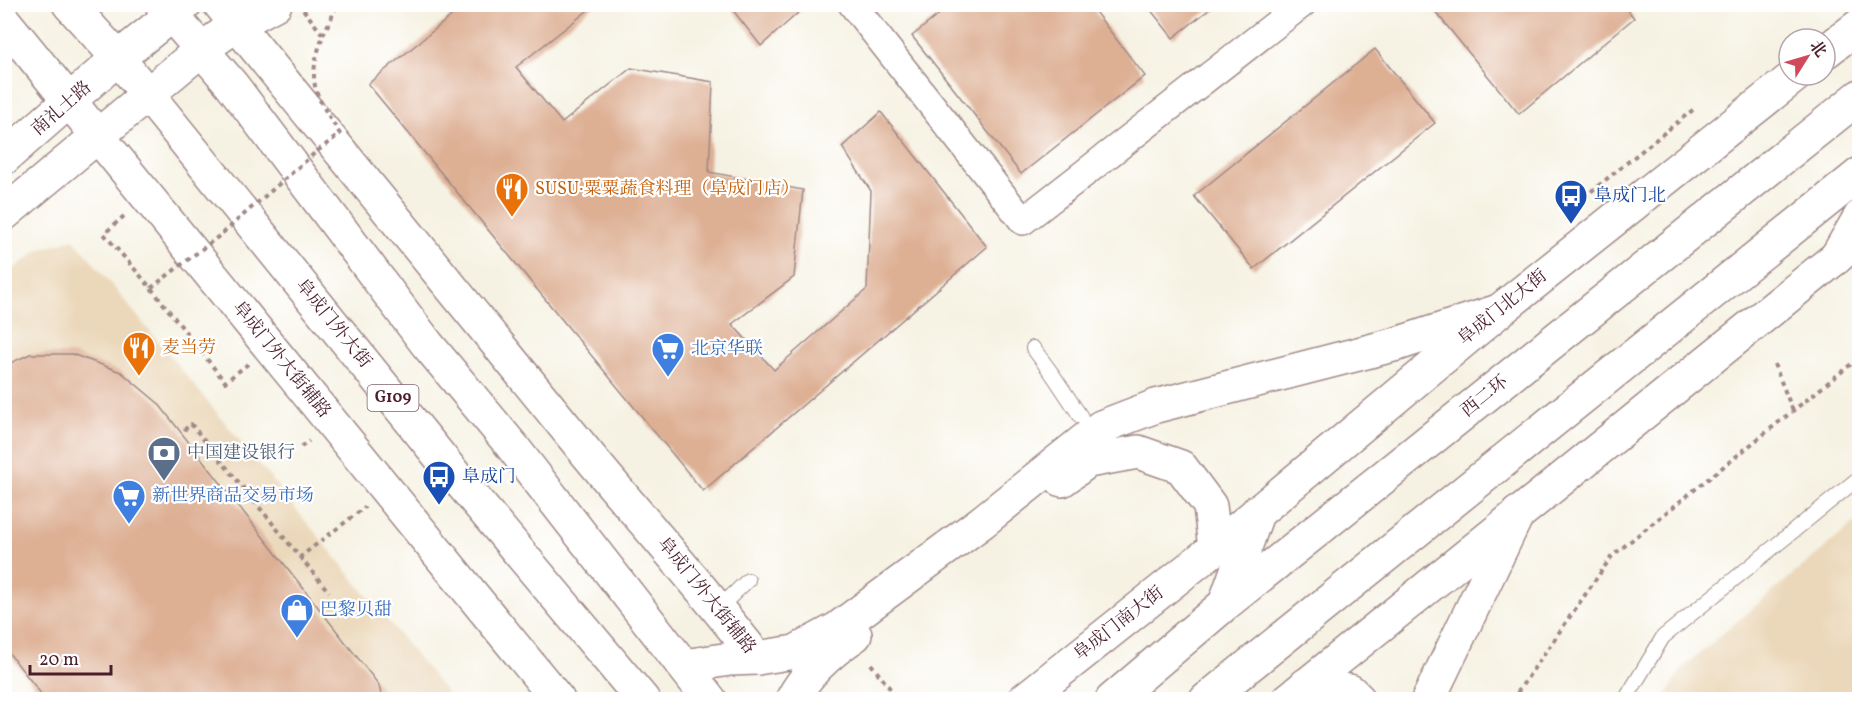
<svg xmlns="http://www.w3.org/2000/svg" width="1864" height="704" font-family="Vollkorn,'Noto Serif SC',serif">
<rect width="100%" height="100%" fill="#fff"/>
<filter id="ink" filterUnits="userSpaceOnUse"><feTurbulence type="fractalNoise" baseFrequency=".0167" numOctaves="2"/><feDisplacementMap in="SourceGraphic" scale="12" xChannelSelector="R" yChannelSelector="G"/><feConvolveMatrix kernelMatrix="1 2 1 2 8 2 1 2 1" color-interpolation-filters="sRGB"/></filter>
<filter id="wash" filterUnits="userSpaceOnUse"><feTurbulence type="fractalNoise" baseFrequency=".008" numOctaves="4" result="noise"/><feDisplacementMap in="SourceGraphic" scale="24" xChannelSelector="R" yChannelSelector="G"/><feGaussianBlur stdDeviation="1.35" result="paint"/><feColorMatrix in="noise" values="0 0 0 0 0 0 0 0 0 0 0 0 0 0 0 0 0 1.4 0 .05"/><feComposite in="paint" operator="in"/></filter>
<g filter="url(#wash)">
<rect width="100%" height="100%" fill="#f6f2e3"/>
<path fill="#ebd8ba" d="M 74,239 L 452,699 L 43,699 L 5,649 L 5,276 L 38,250 Z
M 1859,519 L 1859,699 L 1664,699 L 1683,667 Z"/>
<g id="blocks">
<path fill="#ddaf93" d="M 466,4 L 596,4 L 516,67 L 562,123 L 631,68 L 713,82 L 709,172 L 803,190 L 794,277 L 732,324 L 774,370 L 867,289 L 871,191 L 842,147 L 881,112 L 987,247 L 703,491 L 368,84 Z
M 728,4 L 808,4 L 761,46 Z
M 952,4 L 1089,4 L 1145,76 L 1021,174 L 912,36 Z
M 1146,4 L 1216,4 L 1173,38 Z
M 1429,4 L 1623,4 L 1634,18 L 1519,114 Z
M 1375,49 L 1435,123 L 1254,269 L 1194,196 Z
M 30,354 L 72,354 L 121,372 L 158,403 L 379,685 L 382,700 L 46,700 L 4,647 L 4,366 Z"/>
</g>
</g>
<g filter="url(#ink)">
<use href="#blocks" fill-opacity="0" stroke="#a08887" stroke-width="1.5"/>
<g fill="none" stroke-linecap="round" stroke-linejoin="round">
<g stroke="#a08887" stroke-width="16">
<path id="service" d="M 1033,348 L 1053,375 L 1081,417
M 718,609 L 748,580
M 1625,700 L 1663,637 L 1860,477"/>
</g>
<g stroke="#a08887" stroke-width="30">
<path id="minor" d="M 852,4 L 1023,221 L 1302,4"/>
</g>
<g stroke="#a08887" stroke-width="36">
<path id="tertiary" d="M 220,4 C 338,149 457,294 575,439 C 635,513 699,583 757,658
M 4,21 L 558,700
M 1825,52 L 1860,25
M 4,158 L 118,58 L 185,4
M 4,214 L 202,49 L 236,25 L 275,4
M 1024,700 L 1215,548 L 1499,311 L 1796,75
M 1288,700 L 1859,239"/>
</g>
<g stroke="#a08887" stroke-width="36">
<path id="primary" d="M 1306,685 L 1350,691 L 1359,700
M 1428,700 L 1518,513"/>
</g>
<g stroke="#a08887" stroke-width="36">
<path id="trunk" d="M 69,4 L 118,58 L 462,484 L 643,700
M 162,4 L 232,85 L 427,344 L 512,446 L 710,700
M 1836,258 L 1860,217
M 1062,480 L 1088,461 L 1138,452 L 1181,467 L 1210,506 L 1215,548
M 1225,604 L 1258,511
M 684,666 L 730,659 L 757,658 L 795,652 L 837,629 L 982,522 L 1101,427 L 1156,406 L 1397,344 L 1499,311
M 792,700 C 806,673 830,652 855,635
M 1112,700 L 1225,604 L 1860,96
M 1206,700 L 1860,174"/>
</g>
<path stroke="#a08887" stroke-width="4" stroke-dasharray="4.5 4.5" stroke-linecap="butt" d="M 323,35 L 338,4
M 1563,214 L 1694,109
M 124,216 L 104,234 L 151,288 L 225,382 L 248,364
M 1774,364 L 1793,411
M 184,430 L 191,424 L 300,557 L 365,507
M 301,447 L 309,441
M 300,557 L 329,592
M 871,664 L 899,700
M 1512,700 L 1612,556 L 1860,357"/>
<use href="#service" stroke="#fff" stroke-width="14"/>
<use href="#minor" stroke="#fff" stroke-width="27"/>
<use href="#tertiary" stroke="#fff" stroke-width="33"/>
<use href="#primary" stroke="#fff" stroke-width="33"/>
<use href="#trunk" stroke="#fff" stroke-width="33"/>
<path stroke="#a08887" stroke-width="4" stroke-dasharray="4.5 4.5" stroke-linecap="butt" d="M 151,288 L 219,236 L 316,152 L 340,134 C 314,92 306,85 323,35 L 299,4"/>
</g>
</g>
<defs>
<g id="restaurant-pin" transform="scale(1.725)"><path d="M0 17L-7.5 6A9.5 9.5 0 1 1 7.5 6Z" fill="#e8710a" stroke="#fff"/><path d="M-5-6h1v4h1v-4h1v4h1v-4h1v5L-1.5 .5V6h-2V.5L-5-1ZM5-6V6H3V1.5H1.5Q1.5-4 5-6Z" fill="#fff"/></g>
<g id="bus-pin" transform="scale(1.725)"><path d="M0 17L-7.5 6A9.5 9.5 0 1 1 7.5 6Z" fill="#1a4fb4" stroke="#fff"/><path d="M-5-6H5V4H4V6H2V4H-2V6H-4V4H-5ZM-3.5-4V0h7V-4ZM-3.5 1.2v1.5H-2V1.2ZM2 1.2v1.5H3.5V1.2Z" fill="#fff"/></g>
<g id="supermarket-pin" transform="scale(1.725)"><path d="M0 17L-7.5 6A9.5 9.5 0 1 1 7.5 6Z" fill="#3f7fe0" stroke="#fff"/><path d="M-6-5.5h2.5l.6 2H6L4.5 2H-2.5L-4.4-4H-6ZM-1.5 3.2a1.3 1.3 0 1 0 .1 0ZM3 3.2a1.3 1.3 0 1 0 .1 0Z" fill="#fff"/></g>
<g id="bank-pin" transform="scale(1.725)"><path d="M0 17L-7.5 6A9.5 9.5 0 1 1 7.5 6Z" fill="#5c6f8a" stroke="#fff"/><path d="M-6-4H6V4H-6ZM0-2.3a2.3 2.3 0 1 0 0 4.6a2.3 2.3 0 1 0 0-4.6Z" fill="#fff"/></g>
<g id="shop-pin" transform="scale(1.725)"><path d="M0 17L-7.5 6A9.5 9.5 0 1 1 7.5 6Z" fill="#3f7fe0" stroke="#fff"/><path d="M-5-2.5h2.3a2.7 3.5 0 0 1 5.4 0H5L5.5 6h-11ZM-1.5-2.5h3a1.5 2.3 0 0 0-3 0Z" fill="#fff"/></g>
</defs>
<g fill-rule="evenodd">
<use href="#restaurant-pin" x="512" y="189"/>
<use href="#bus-pin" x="1571" y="196"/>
<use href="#restaurant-pin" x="139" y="348"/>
<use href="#supermarket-pin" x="668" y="349"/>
<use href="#bank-pin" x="164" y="453"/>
<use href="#bus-pin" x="439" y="477"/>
<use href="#supermarket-pin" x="129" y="496"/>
<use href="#shop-pin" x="297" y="610"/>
</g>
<g text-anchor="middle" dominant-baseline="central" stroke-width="4.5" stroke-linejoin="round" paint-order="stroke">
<rect fill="#fff" stroke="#80626b" stroke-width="1.5" x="367.5" y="385" width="51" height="26" rx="4.5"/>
<g font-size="16" font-weight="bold" fill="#4a1f2b">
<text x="393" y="398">G109</text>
</g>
<g font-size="18" fill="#4a1f2b" stroke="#fff">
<text transform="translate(62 109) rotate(-41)">南礼士路</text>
<text transform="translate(1503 308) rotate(-39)">阜成门北大街</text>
<text transform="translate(333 324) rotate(51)">阜成门外大街</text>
<text transform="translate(281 360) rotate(51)">阜成门外大街辅路</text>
<text transform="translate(1485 397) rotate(-39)">西二环</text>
<text transform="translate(706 596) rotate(51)">阜成门外大街辅路</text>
<text transform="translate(1119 624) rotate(-38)">阜成门南大街</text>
</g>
<g font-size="18" fill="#c56008" stroke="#fff" text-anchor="start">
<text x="535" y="189">SUSU·粟粟蔬食料理（阜成门店）</text>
<text x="162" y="348">麦当劳</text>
</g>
<g font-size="18" fill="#164399" stroke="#fff" text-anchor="start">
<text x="1594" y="196">阜成门北</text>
<text x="462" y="477">阜成门</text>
</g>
<g font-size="18" fill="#366cbe" stroke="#fff" text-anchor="start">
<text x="691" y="349">北京华联</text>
<text x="152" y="496">新世界商品交易市场</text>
<text x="320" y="610">巴黎贝甜</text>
</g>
<g font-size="18" fill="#4e5e75" stroke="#fff" text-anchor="start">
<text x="187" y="453">中国建设银行</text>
</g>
</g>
<rect width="1864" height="704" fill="none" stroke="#fff" stroke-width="24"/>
<g transform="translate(1807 57) rotate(53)"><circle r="28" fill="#ffffff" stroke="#b7a5aa" stroke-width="1.5"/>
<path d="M0-4.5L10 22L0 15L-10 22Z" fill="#d1495b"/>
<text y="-9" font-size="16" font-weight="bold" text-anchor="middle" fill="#4a1f2b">北</text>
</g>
<path d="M30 665v9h81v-9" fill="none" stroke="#4a1f2b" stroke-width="3"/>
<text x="39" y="665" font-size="18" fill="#4a1f2b" stroke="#ffffff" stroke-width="4.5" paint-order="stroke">20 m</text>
</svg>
